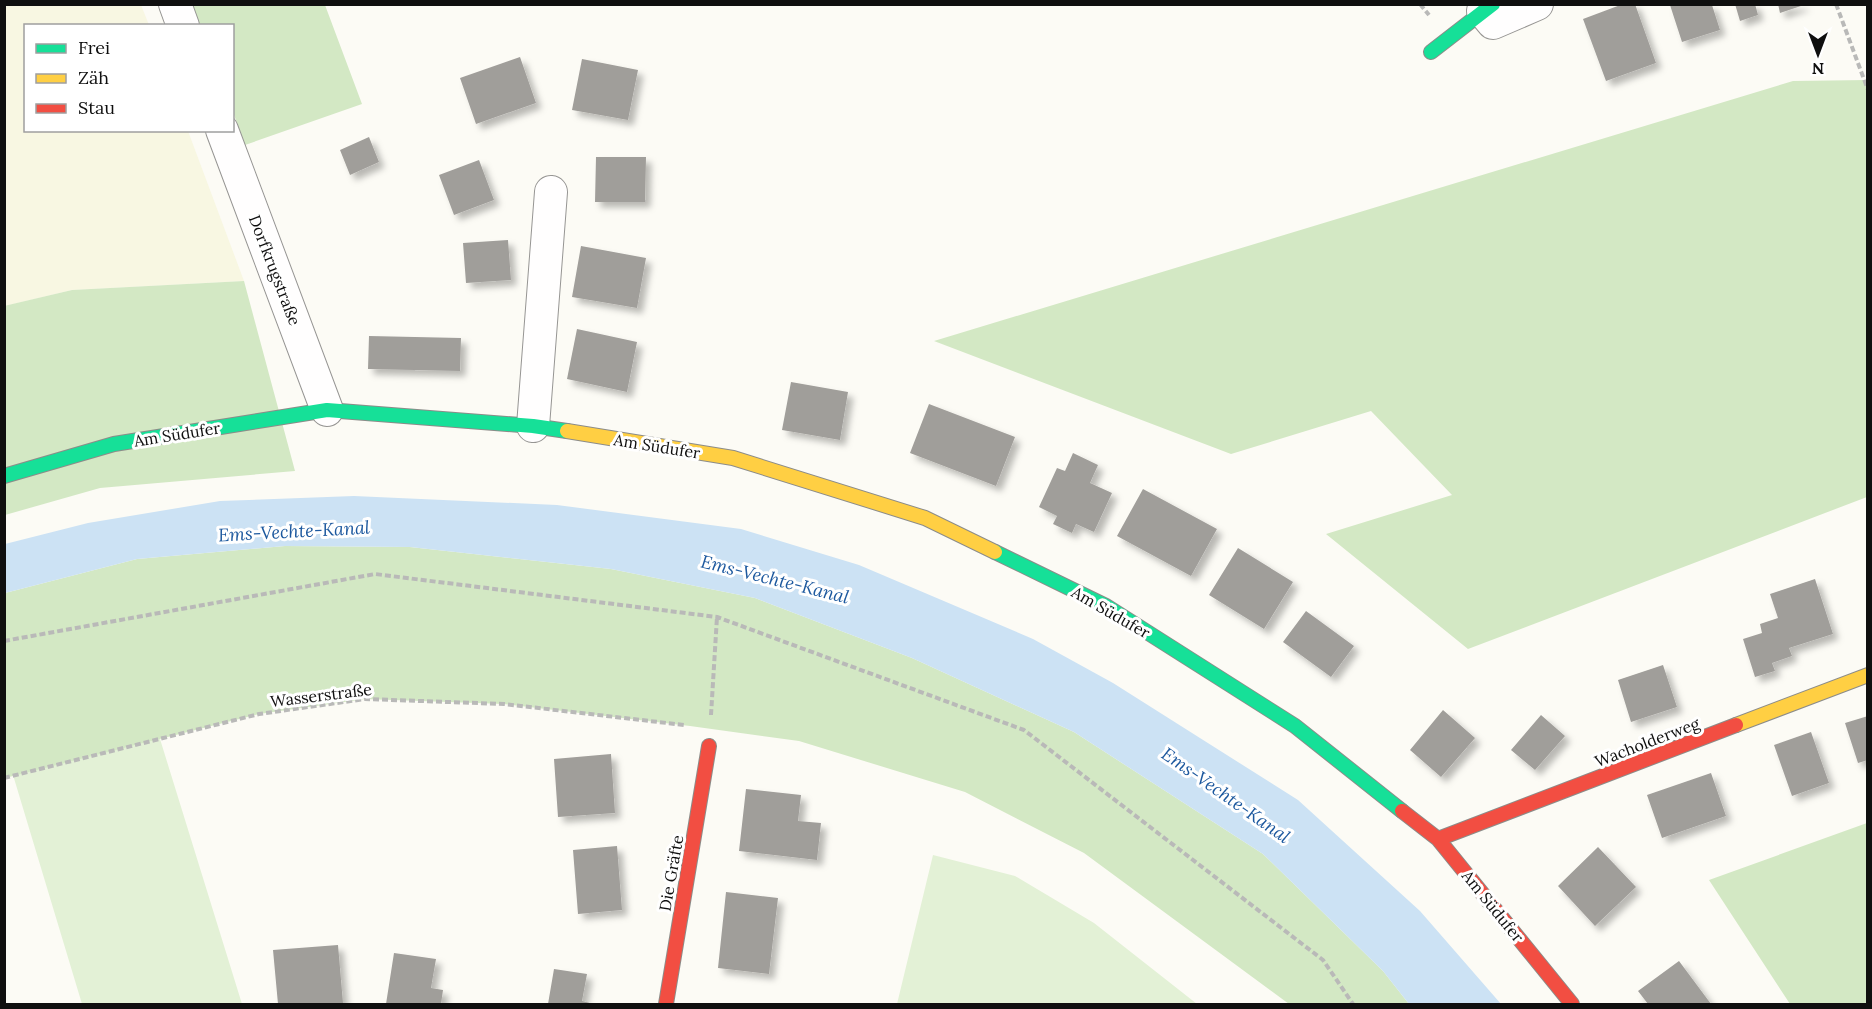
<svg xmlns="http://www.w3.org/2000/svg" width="1872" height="1009" font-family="Lora,serif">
<defs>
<filter id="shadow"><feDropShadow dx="5.5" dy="5.5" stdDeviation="3" flood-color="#0004"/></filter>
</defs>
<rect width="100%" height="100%" fill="#fcfbf5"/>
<path fill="#f8f7e2" d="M 4,5 L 141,5 L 149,25 L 26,26 L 26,130 L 188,131 L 244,281 L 72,290 L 5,306 Z"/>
<path fill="#e3f1d6" d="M 160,739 L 242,1004 L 82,1004 L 13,775 Z
M 933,855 L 1015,876 L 1094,923 L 1197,1004 L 897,1004 Z"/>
<path fill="#d3e8c4" d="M 193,5 L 325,5 L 362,104 L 245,145 L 233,112 L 232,26 L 200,25 Z
M 1867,80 L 1867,497 L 1468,649 L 1326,534 L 1452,495 L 1371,411 L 1231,454 L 934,341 L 1793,81 Z
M 244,281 L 295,471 L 100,488 L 5,515 L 4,306 L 72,290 Z
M 285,546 L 410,547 L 611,569 L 755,598 L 912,658 L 1074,732 L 1263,854 L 1383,971 L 1409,1004 L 1289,1004 L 1084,853 L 965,792 L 799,741 L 690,726 L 504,704 L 365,699 L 259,714 L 5,778 L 5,593 L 137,559 Z
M 1867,823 L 1867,1004 L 1790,1004 L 1709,880 Z"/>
<path fill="#cce2f4" d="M 354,496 L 557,505 L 741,529 L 859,565 L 1033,639 L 1113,683 L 1298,800 L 1420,911 L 1501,1004 L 1409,1004 L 1383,971 L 1263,854 L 1074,732 L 912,658 L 755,598 L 611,569 L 410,547 L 285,546 L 137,559 L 5,593 L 5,544 L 88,523 L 220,501 Z"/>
<path fill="#a09e9a" filter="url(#shadow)" d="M 1623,4 L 1635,4 L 1656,63 L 1606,81 L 1583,19 Z
M 1735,4 L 1755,4 L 1758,15 L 1740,21 Z
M 1778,4 L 1803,4 L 1804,5 L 1780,13 Z
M 1670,5 L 1712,5 L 1720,30 L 1682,42 Z
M 520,57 L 536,103 L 476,124 L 460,78 Z
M 582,59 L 638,70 L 628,120 L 572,110 Z
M 369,137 L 379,162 L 350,175 L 340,150 Z
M 596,157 L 646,157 L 645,202 L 595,202 Z
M 479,160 L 494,200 L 454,215 L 439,175 Z
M 508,240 L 511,280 L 466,283 L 463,243 Z
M 581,246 L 646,258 L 637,308 L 572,297 Z
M 577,329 L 637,342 L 627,392 L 567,379 Z
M 369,336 L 461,338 L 460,371 L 368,369 Z
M 791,382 L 848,392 L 840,440 L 782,430 Z
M 929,404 L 1015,437 L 996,486 L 910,453 Z
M 1073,453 L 1098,465 L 1090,483 L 1112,493 L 1094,532 L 1076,524 L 1072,533 L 1053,524 L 1057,516 L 1039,507 L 1057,468 L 1065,471 Z
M 1143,489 L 1217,529 L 1191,576 L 1117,536 Z
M 1238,548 L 1293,582 L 1264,629 L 1209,595 Z
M 1815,579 L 1833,634 L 1789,648 L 1792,656 L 1772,663 L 1775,671 L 1755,677 L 1743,639 L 1762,633 L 1760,624 L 1778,618 L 1770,594 Z
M 1306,611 L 1354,646 L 1331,677 L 1283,642 Z
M 1663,665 L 1677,707 L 1631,722 L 1618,680 Z
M 1443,710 L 1475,738 L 1441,777 L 1410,750 Z
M 1541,715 L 1565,736 L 1535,770 L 1511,750 Z
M 1868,716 L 1868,760 L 1858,763 L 1845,723 Z
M 1811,732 L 1829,783 L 1792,796 L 1774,745 Z
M 611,754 L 615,813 L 558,817 L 554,759 Z
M 1711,773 L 1726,816 L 1662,838 L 1647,795 Z
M 746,789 L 801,795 L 798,821 L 821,823 L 817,860 L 739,851 Z
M 617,846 L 622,910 L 578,914 L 573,850 Z
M 1598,847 L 1636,887 L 1595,926 L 1558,886 Z
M 726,892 L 778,898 L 769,974 L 718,968 Z
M 338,945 L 343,1003 L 278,1004 L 273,950 Z
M 394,953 L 436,959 L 431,988 L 443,990 L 441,1004 L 386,1004 Z
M 1679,961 L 1711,1004 L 1648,1004 L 1638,991 Z
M 554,969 L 587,974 L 582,1001 L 594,1004 L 548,1004 Z"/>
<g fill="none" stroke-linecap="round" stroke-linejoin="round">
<g stroke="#969593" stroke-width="34">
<path id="street" d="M 175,4 L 183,26
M 1483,11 L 1493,23 L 1537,4
M 222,130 L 327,410
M 533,426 L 551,192"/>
</g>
<g stroke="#8c8c89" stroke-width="16">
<path id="fast" d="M 1431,52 L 1493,4
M 4,476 L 114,444 L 327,410 L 533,426 L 567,431
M 995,552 L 1106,606 L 1295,726 L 1402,811"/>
</g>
<g stroke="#8c8c89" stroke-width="16">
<path id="slow" d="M 567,431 L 733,458 L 925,518 L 995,552
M 1736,725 L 1868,675"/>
</g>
<g stroke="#8c8c89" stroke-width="16">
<path id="jam" d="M 1402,811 L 1438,839 L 1572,1004
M 1438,839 L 1736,725
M 666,1004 L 709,746"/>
</g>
<path stroke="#b9b9b8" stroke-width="4" stroke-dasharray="6 3" stroke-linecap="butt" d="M 1420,4 L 1429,15
M 1836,4 L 1868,90
M 4,641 L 375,574 L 717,617 L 1024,730 L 1323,960 L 1353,1004
M 711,715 L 717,617
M 4,778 L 259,714 L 365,699 L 504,704 L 684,725"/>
<use href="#street" stroke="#fffefe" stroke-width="32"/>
<use href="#fast" stroke="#16e098" stroke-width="14"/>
<use href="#slow" stroke="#ffcf43" stroke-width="14"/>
<use href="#jam" stroke="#f24e42" stroke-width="14"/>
</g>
<g text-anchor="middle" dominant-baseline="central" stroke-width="6" stroke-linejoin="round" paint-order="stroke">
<g font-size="16" fill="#0f0f0f" stroke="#fff">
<text transform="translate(275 270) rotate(69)">Dorfkrugstraße</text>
<text transform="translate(177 434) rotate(-9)">Am Südufer</text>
<text transform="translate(657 446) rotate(9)">Am Südufer</text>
<text transform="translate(1111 612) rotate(30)">Am Südufer</text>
<text transform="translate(321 695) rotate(-7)">Wasserstraße</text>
<text transform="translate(1647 742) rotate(-21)">Wacholderweg</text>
<text transform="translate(671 873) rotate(-80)">Die Gräfte</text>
<text transform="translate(1493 906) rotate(51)">Am Südufer</text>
</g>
<g font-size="18" font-style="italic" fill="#1c589e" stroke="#fff">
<text transform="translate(294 531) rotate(-3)">Ems-Vechte-Kanal</text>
<text transform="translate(775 579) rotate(14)">Ems-Vechte-Kanal</text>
<text transform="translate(1226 795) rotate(35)">Ems-Vechte-Kanal</text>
</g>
</g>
<rect width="1872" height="1009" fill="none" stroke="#0f0f0f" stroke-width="12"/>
<rect x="24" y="24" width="210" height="108" fill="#ffffff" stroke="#9f9f9f" stroke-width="1.5"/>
<rect x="36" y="44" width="30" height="9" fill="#16e098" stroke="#9f9f9f" stroke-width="1.5"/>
<text x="78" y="54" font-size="18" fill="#0f0f0f">Frei</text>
<rect x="36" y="74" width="30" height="9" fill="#ffcf43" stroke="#9f9f9f" stroke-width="1.5"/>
<text x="78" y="84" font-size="18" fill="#0f0f0f">Zäh</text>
<rect x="36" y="104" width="30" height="9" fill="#f24e42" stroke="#9f9f9f" stroke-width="1.5"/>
<text x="78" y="114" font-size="18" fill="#0f0f0f">Stau</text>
<g transform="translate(1818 54) rotate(180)" stroke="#ffffff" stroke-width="4.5" paint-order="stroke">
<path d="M0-4.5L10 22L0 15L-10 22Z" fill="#0f0f0f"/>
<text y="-9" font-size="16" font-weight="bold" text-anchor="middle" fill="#0f0f0f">N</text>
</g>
</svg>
